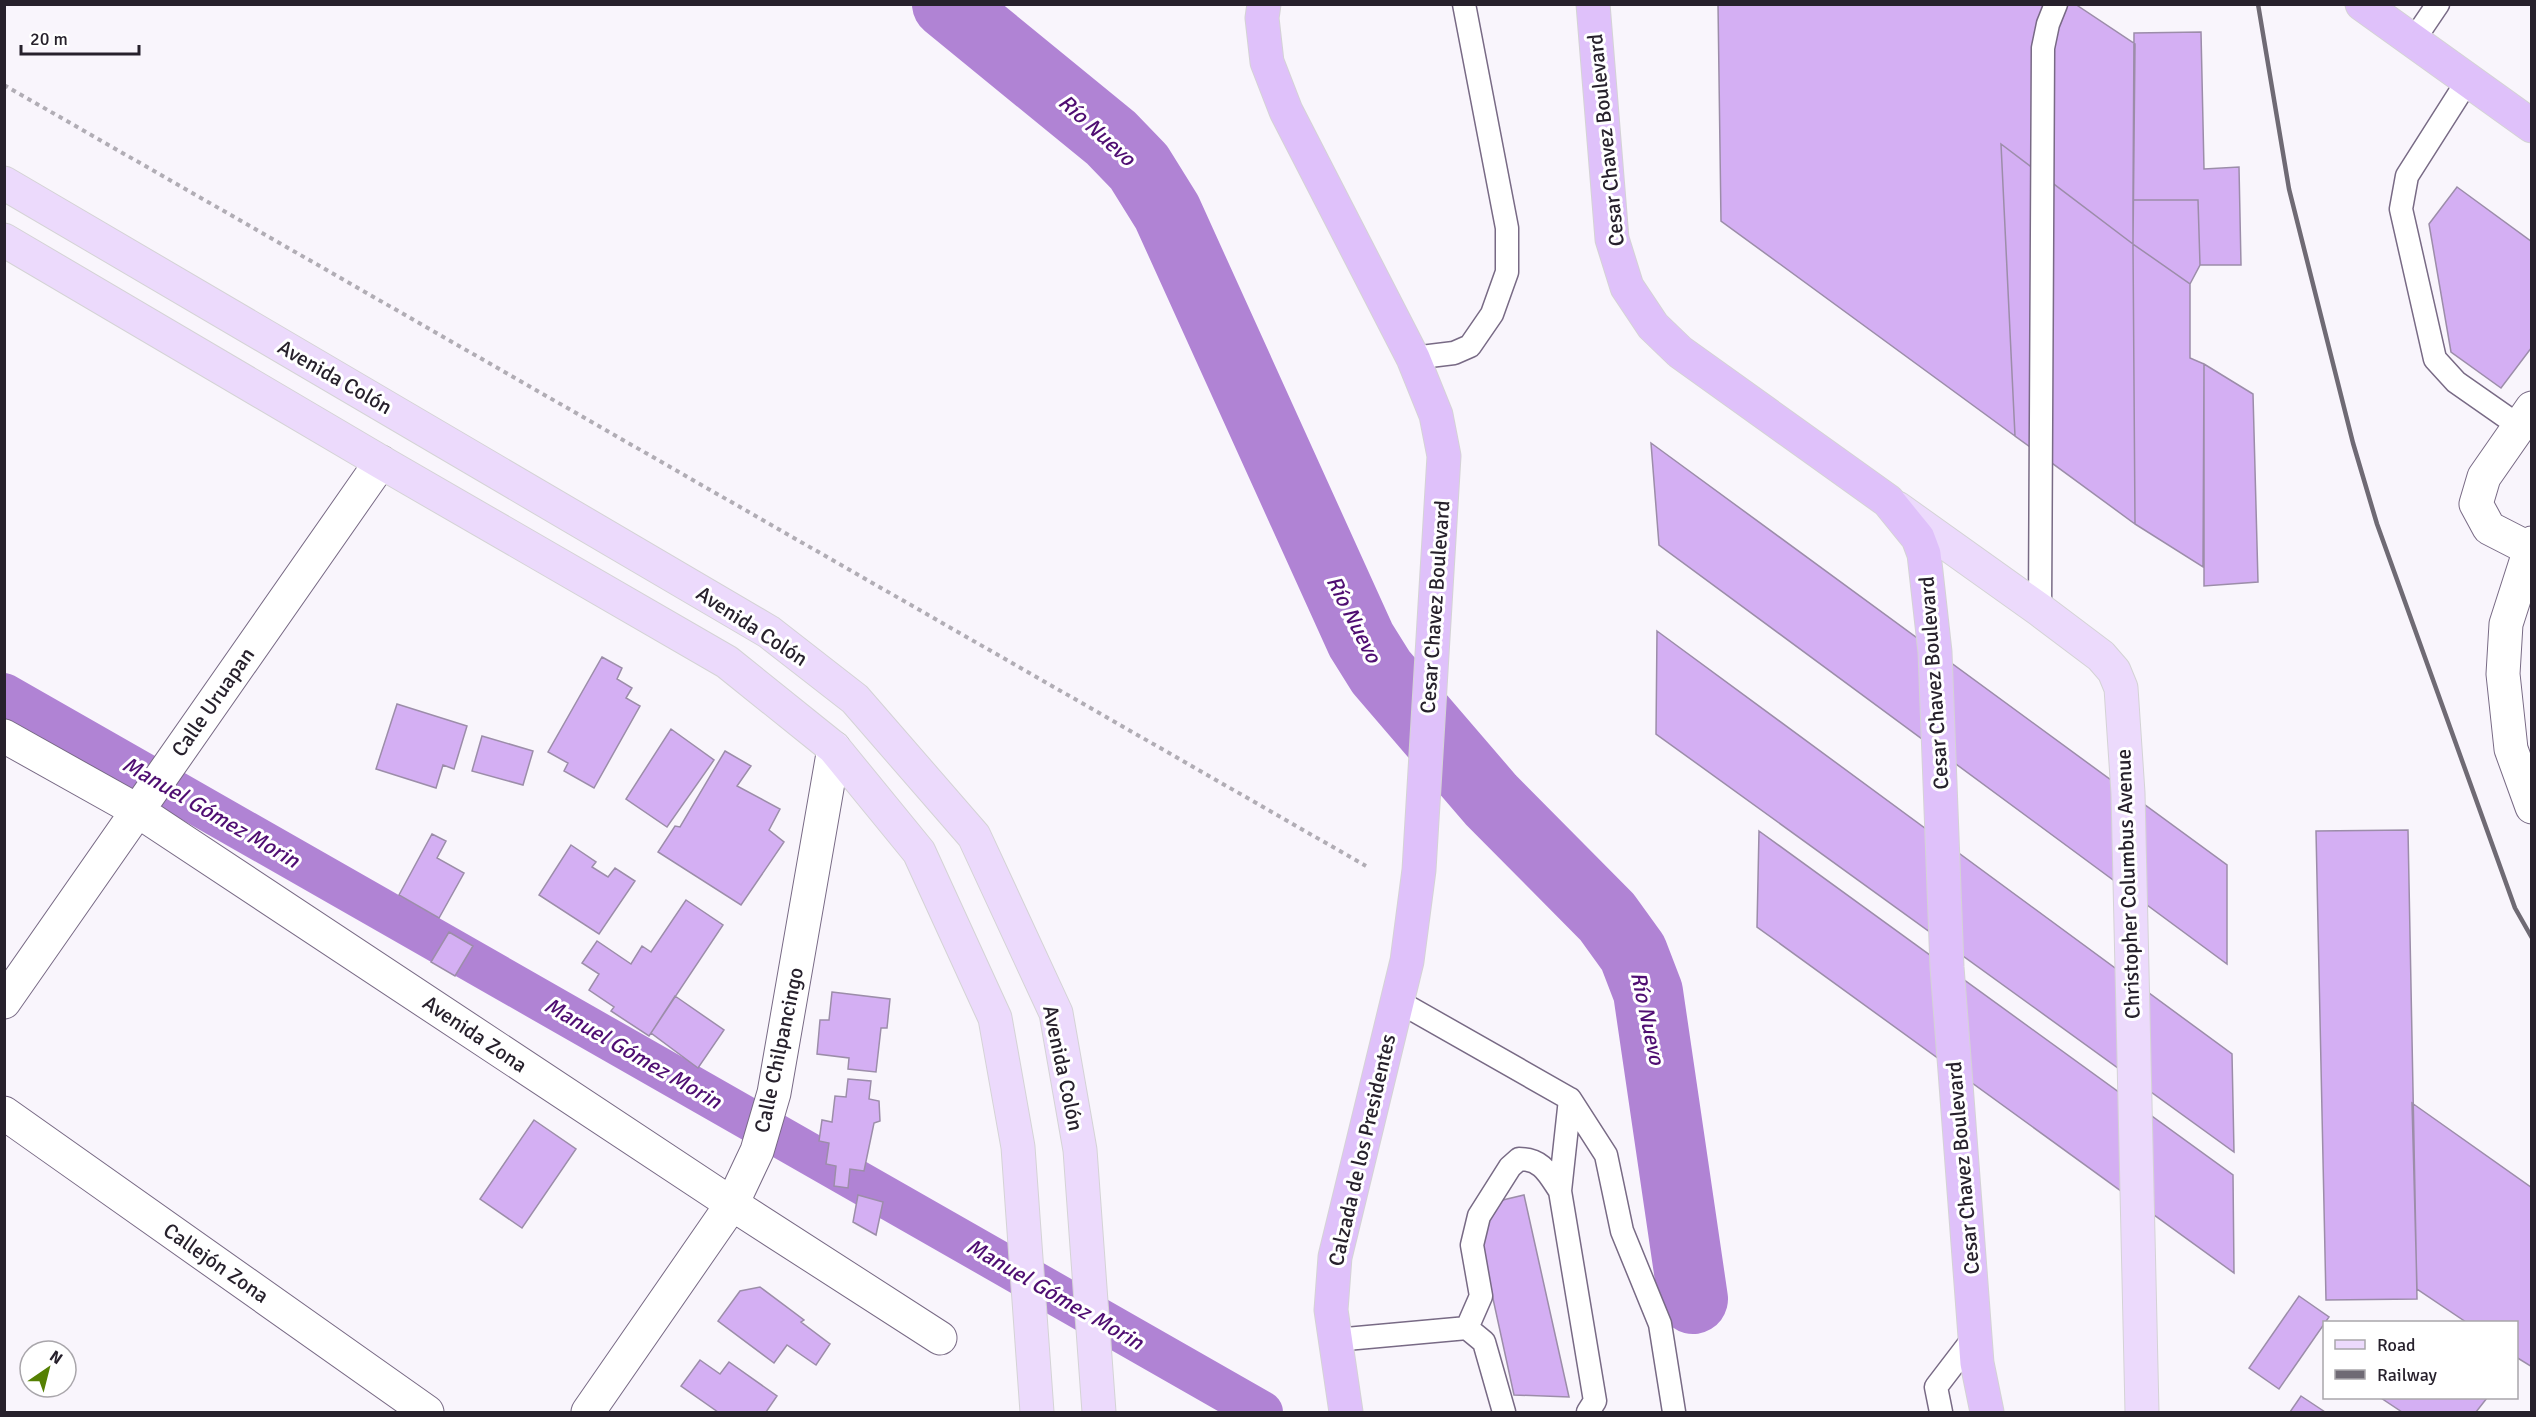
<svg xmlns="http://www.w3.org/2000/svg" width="2536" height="1417" font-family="Signika,sans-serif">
<rect width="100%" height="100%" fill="#f9f5fc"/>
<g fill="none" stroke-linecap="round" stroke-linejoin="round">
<path stroke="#b083d4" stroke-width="42" d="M 4,694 L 1262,1412"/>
<path stroke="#b083d4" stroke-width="70" d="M 947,4 L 1111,138 L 1139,167 L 1167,212 L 1361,640 L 1381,672 L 1491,800 L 1607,917 L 1633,953 L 1648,992 L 1693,1299"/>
</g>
<path fill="#d4aff3" stroke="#9c8da9" stroke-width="1.5" d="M 1718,4 L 2075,4 L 2135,44 L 2133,244 L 2001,144 L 2015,436 L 1721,221 Z
M 2201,32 L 2204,169 L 2239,167 L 2241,265 L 2200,265 L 2198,200 L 2133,200 L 2134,33 Z
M 2001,144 L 2133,244 L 2135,524 L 2015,436 Z
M 2457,187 L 2532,242 L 2532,347 L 2501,388 L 2451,352 L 2429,224 Z
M 2133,200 L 2198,200 L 2200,265 L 2190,284 L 2133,244 Z
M 2133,244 L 2190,284 L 2190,358 L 2204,364 L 2203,567 L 2135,524 Z
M 2204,364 L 2253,394 L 2258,582 L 2204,586 Z
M 1651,443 L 2227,865 L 2227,964 L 1659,545 Z
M 1657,631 L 2232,1054 L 2234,1152 L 1656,734 Z
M 602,657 L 622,668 L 617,679 L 632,688 L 626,698 L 640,706 L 594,788 L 564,771 L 568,763 L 548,752 Z
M 397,704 L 467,726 L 454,769 L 443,765 L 436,788 L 376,769 Z
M 671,729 L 714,760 L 667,827 L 626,799 Z
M 482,736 L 533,751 L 523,785 L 472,771 Z
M 725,751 L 751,766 L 737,786 L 780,809 L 769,830 L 784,842 L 741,905 L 658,852 L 675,826 L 680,827 Z
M 2408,830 L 2417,1299 L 2326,1300 L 2316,831 Z
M 1759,831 L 2233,1175 L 2234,1273 L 1757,927 Z
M 432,834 L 446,841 L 437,858 L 464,873 L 439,918 L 399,895 Z
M 571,845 L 596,862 L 592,867 L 608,877 L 615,868 L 635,881 L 599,934 L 539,895 Z
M 686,900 L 723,925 L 649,1036 L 611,1011 L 614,1007 L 589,990 L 599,974 L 582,963 L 597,941 L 631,964 L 642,946 L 651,952 Z
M 449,932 L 473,946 L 455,976 L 431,962 Z
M 832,992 L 890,999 L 887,1028 L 881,1028 L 876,1072 L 848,1069 L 849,1058 L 817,1054 L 820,1020 L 829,1020 Z
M 675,996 L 724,1030 L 698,1068 L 651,1033 Z
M 848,1079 L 871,1081 L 869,1099 L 879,1101 L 880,1121 L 874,1123 L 864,1171 L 850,1169 L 848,1188 L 834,1186 L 836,1166 L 826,1164 L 829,1143 L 819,1141 L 822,1120 L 832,1122 L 835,1096 L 846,1097 Z
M 2412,1103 L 2532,1188 L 2532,1367 L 2516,1357 L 2516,1322 L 2466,1322 L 2417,1289 Z
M 534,1120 L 576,1149 L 522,1228 L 480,1199 Z
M 858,1195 L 883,1202 L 876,1235 L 853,1222 Z
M 1524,1195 L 1569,1397 L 1514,1395 L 1473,1207 Z
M 760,1287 L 804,1320 L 801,1322 L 830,1344 L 816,1365 L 787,1345 L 774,1363 L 718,1321 L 740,1291 Z
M 2299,1296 L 2329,1317 L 2279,1389 L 2249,1368 Z
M 700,1360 L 720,1374 L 729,1362 L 777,1396 L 766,1412 L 718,1412 L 681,1386 Z
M 2301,1396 L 2325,1412 L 2290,1412 Z
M 2381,1398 L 2487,1398 L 2476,1412 L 2402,1412 Z"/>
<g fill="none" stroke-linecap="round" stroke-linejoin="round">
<g stroke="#786a85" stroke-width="25">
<path id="lane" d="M 2413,41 L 2438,4
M 2468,80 L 2407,176 L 2401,209 L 2435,359 L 2456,382 L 2519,426
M 1413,358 L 1454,353 L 1470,346 L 1492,314 L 1507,272 L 1507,228 L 1464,4
M 2040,610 L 2043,48 L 2048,24 L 2056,4
M 1396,1000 L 1570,1099 L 1606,1155 L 1622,1231 L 1660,1324 L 1674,1412
M 1570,1099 L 1560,1191 L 1595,1401 L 1588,1412
M 1467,1328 L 1481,1296 L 1472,1245 L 1479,1216 L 1510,1167 L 1519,1159 C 1542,1159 1548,1173 1560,1191
M 1335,1340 L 1467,1328 L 1484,1342 L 1504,1412
M 1941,1412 L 1936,1387 L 1975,1336"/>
</g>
<g stroke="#786a85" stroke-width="35">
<path id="street" d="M 2532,543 L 2506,624 L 2503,674 L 2511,749 L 2532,807
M 2528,548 L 2489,528 L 2476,504 L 2484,477 L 2532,408
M 4,736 L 138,811 L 732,1204 L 940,1338
M 4,1002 L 381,462
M 4,1113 L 427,1412
M 588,1412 L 732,1204 L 757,1151 L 774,1093 L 834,748"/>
</g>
<g stroke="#d4d3d5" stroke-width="35">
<path id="primary" d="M 4,183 L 769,632 L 855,699 L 974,836 L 1056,1013 L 1080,1150 L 1099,1412
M 4,240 L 381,462 L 727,662 L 834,748 L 919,852 L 995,1018 L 1018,1147 L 1037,1412
M 1897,508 L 2040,610 L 2101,656 L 2114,671 L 2121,688 L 2128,793 L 2142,1412"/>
</g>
<g stroke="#d4d3d5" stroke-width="35">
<path id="highway" d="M 1264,4 L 1262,18 L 1267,62 L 1286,111 L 1413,358 L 1436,415 L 1444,456 L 1419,870 L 1407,961 L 1335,1257 L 1331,1310 L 1346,1412
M 1593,4 L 1612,239 L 1627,287 L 1653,326 L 1680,352 L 1888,501 L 1918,538 L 1924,554 L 1935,652 L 1947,967 L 1955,1071 L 1977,1363 L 1987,1412
M 2362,4 L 2532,126"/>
</g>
<path stroke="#b1adb5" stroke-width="4" stroke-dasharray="4.5 4.5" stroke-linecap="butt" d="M 4,85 L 1366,866"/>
<use href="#lane" stroke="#fff" stroke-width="22"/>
<use href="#street" stroke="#fff" stroke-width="33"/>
<use href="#primary" stroke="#ecdafc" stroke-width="33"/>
<use href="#highway" stroke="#dfc1fa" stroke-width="33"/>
<path stroke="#6f6a74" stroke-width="4.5" d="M 2258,4 L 2289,189 L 2353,443 L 2377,524 L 2515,908 L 2532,938"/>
</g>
<g text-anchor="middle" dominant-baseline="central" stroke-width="6" stroke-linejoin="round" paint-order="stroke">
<g font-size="21" fill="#27212c" stroke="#fff">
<text transform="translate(1606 140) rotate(-96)">Cesar Chavez Boulevard</text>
<text transform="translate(335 377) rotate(30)">Avenida Colón</text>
<text transform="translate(1435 607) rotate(-86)">Cesar Chavez Boulevard</text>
<text transform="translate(752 626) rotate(33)">Avenida Colón</text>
<text transform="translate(1934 683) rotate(-94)">Cesar Chavez Boulevard</text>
<text transform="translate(213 702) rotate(-55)">Calle Uruapan</text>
<text transform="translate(2128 884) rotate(-92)">Christopher Columbus Avenue</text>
<text transform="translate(475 1034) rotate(34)">Avenida Zona</text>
<text transform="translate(779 1050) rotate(-78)">Calle Chilpancingo</text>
<text transform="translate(1063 1068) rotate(78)">Avenida Colón</text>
<text transform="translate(1362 1150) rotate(-77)">Calzada de los Presidentes</text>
<text transform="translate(1963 1168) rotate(-95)">Cesar Chavez Boulevard</text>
<text transform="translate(216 1263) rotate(35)">Callejón Zona</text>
</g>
<g font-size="22" font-style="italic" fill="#4f0e72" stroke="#fff">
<text transform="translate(1097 130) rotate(42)">Río Nuevo</text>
<text transform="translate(1354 619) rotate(63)">Río Nuevo</text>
<text transform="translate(211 812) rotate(30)">Manuel Gómez Morin</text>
<text transform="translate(1648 1018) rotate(78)">Río Nuevo</text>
<text transform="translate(633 1053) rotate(30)">Manuel Gómez Morin</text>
<text transform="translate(1055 1294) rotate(30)">Manuel Gómez Morin</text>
</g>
</g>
<rect width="2536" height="1417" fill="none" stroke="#27212c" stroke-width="12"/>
<rect x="2323" y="1321" width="195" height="78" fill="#ffffff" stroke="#a9a6ab" stroke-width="1.5"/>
<rect x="2335" y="1340" width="30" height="9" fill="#ecdafc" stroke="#a9a6ab" stroke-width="1.5"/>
<text x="2377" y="1351" font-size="18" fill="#27212c">Road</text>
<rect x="2335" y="1370" width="30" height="9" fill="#6f6a74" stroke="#a9a6ab" stroke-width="1.5"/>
<text x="2377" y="1381" font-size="18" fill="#27212c">Railway</text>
<g transform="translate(48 1369) rotate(35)"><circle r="28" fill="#ffffff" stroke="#a9a6ab" stroke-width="1.5"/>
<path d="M0-4.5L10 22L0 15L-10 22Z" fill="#558003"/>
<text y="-9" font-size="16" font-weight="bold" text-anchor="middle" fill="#27212c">N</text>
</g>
<path d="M21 45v9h118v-9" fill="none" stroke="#27212c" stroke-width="3"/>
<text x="30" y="45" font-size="18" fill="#27212c" stroke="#ffffff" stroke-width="4.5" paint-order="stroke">20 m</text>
</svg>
